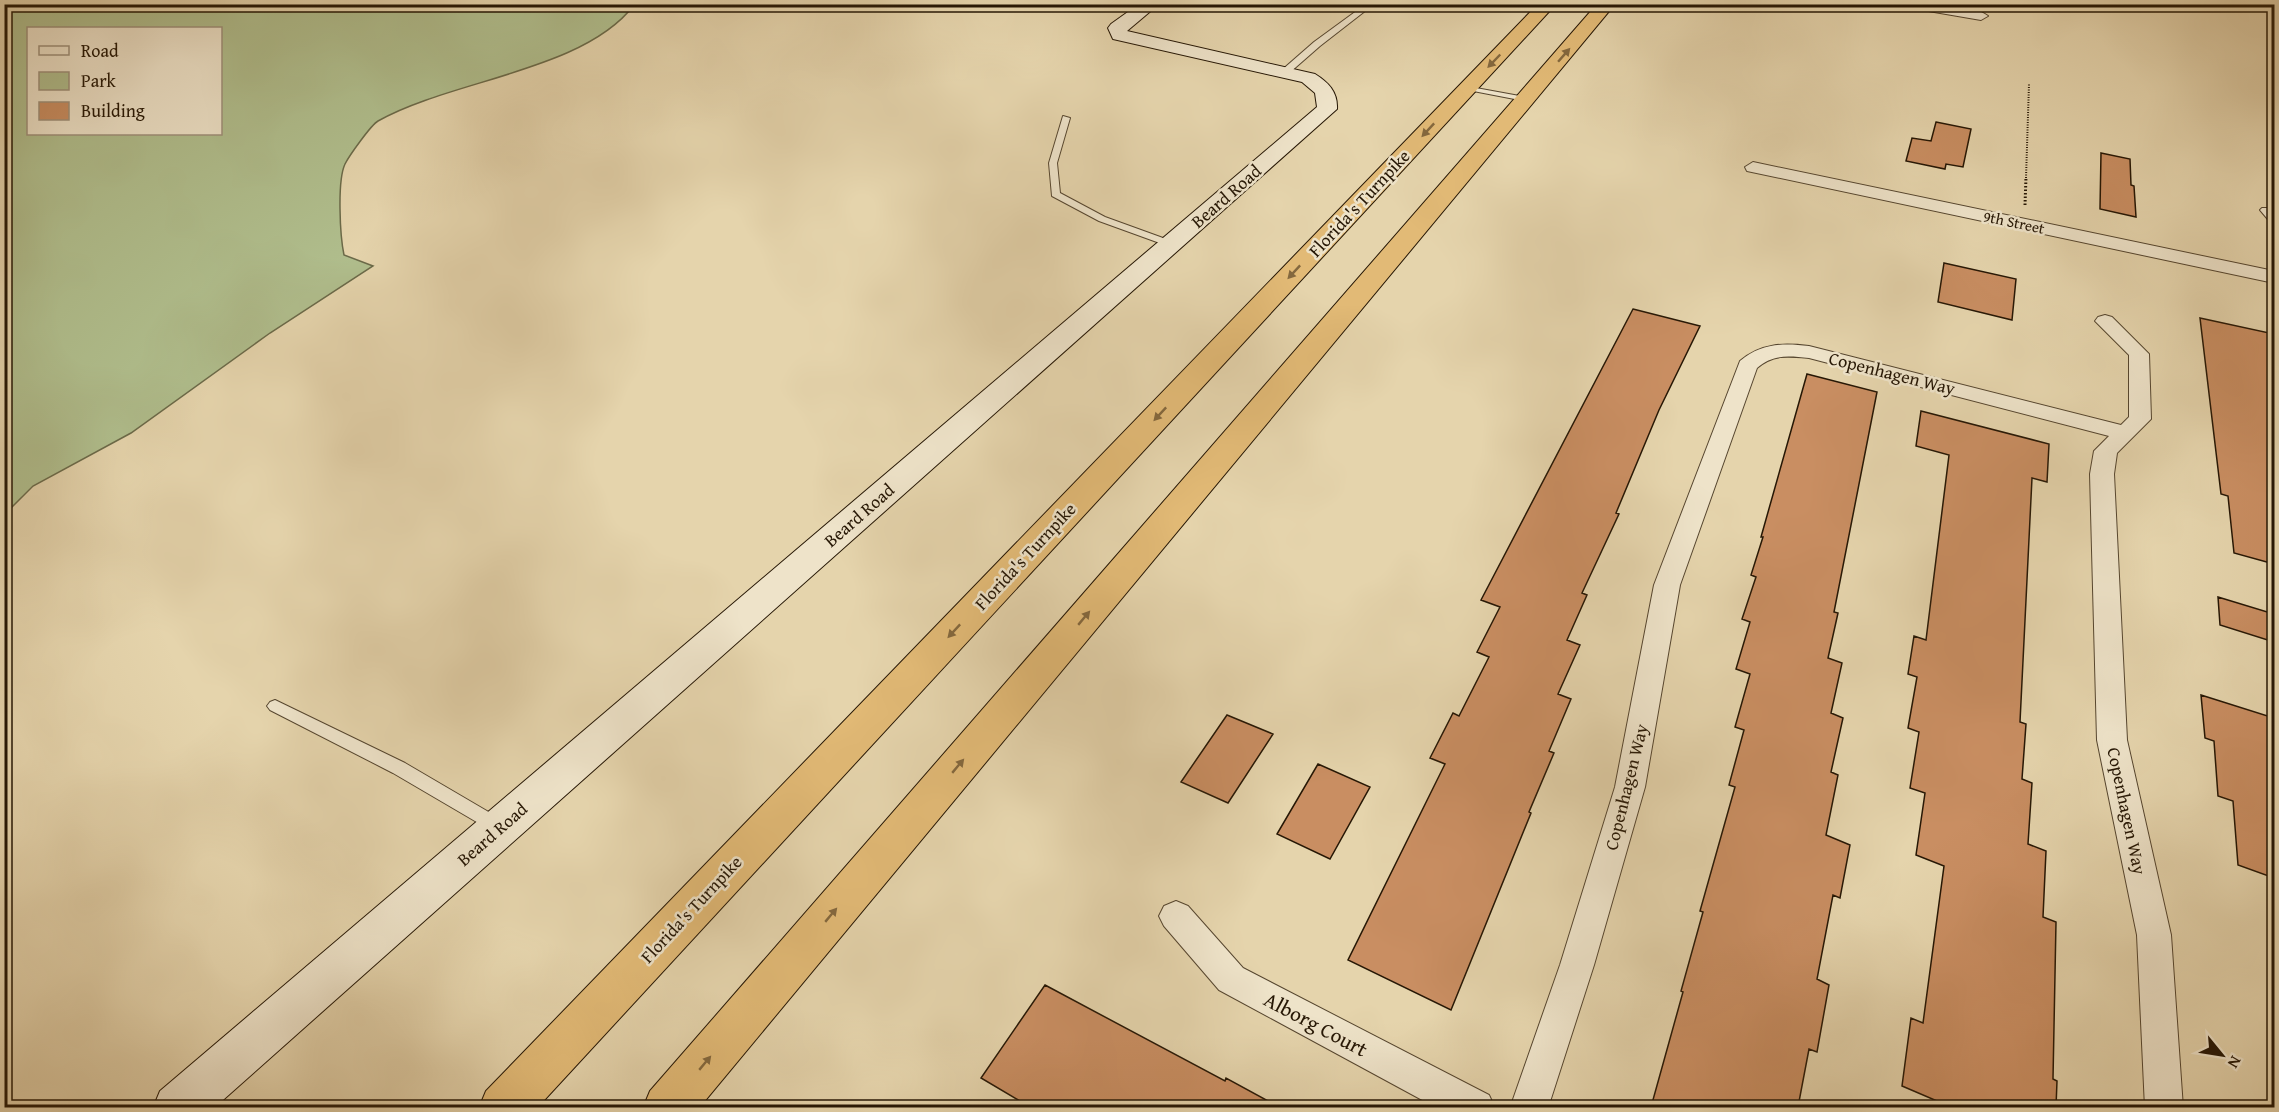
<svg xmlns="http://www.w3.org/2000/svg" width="2279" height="1112" font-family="'Gentium Book Plus',serif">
<rect width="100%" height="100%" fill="#e5d4ac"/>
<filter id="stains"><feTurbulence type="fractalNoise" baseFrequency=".00333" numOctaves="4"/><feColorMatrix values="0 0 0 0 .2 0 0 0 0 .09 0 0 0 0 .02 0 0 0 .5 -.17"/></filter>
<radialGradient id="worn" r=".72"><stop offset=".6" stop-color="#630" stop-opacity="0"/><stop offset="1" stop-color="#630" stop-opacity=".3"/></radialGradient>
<path fill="#b0be8d" stroke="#6b6a49" stroke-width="1.5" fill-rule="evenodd" d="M 5,4 L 634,4 L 634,5 C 584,71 450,80 378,121 C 371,125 349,156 345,164 C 337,181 340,236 344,255 L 373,266 L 270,333 L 131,433 L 33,486 L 5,514 ZM 28,28 L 220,28 L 220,134 L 28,134 Z"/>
<path fill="#c98e62" stroke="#261705" stroke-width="1.5" d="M 1936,122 L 1971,129 L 1963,167 L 1946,164 L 1945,169 L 1906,161 L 1912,138 L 1931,141 Z
M 2101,153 L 2130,159 L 2131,185 L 2134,186 L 2136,217 L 2100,209 Z
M 1944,263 L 2016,279 L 2012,320 L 1938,302 Z
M 1633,309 L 1700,326 L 1659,410 L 1616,513 L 1619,514 L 1582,593 L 1587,595 L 1567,640 L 1580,645 L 1558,694 L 1571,699 L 1549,751 L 1554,753 L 1529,812 L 1531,813 L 1451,1010 L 1348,960 L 1445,764 L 1430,758 L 1453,713 L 1459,716 L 1489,657 L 1477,652 L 1500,607 L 1481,600 Z
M 2200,318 L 2274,334 L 2274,564 L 2234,553 L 2228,496 L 2221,494 Z
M 1807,374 L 1877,392 L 1834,612 L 1838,613 L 1828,658 L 1842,663 L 1831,713 L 1843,718 L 1831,772 L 1838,775 L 1826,835 L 1850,845 L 1840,898 L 1833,895 L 1817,979 L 1829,985 L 1817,1052 L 1809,1049 L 1798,1107 L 1651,1107 L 1683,992 L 1681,991 L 1703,912 L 1700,911 L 1735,787 L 1729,785 L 1744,730 L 1735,727 L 1750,674 L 1736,669 L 1750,622 L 1742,619 L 1756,577 L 1751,575 L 1763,537 L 1761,537 Z
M 1921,411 L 2049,444 L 2047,482 L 2032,478 L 2020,722 L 2026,724 L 2022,779 L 2032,783 L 2028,844 L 2046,851 L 2043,917 L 2056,922 L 2053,1079 L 2057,1081 L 2056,1107 L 1951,1107 L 1902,1086 L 1911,1018 L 1923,1023 L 1944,866 L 1916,855 L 1925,793 L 1910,788 L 1919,732 L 1908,728 L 1917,677 L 1908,674 L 1914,636 L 1926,640 L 1949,455 L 1916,446 Z
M 2218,597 L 2274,614 L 2274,642 L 2220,625 Z
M 2201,695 L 2274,718 L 2274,878 L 2238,865 L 2233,801 L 2218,796 L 2214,741 L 2205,738 Z
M 1227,715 L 1273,734 L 1228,803 L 1181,782 Z
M 1318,764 L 1370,787 L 1330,859 L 1277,834 Z
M 1045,985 L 1225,1081 L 1226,1078 L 1279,1107 L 1030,1107 L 981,1078 Z"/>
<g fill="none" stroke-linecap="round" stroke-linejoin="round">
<g stroke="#56462f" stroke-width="2">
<path id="lane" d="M 1366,4 L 1374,4 L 1320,46 L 1288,74 L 1282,74 L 1282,70 L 1314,42 Z
M 1465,86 L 1525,97 L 1529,99 L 1525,101 L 1468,90 L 1464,88 Z
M 1063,116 L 1070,118 L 1057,163 L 1060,193 L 1105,217 L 1174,242 L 1174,246 L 1168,246 L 1099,221 L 1052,196 L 1049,163 Z
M 2262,208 L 2268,208 L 2274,216 L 2274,224 L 2271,223 L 2260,210 Z
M 275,700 L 405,763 L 504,821 L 506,826 L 504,831 L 498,833 L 492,831 L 393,773 L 270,710 L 267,706 L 270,702 Z"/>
</g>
<g stroke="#56462f" stroke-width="2">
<path id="street" d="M 1905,4 C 1924,4 1974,4 1988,16 L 1981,20 L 1911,8 Z
M 1753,162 L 2274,271 L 2274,283 L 1747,171 L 1745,167 Z
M 2105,315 L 2112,317 L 2149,354 L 2151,419 L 2117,453 L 2114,474 L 2127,740 L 2171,935 L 2183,1108 L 2145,1108 L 2137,935 L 2097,740 L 2090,474 L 2094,451 L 2109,436 L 1809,358 C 1788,356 1773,354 1757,368 L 1680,585 L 1645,787 L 1594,965 L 1548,1108 L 1510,1108 L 1560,965 L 1615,787 L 1654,585 L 1740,361 C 1761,343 1783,343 1809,346 L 2121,425 L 2129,417 L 2129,355 L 2095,321 L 2098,317 Z
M 1176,901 L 1188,906 L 1243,968 L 1489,1095 L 1495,1108 L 1437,1108 L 1219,990 L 1164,926 L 1159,916 L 1164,906 Z"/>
</g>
<g stroke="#261705" stroke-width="2">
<path id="secondary" d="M 1139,4 L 1159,4 L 1127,31 L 1315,74 C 1328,82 1338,92 1337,109 L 214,1108 L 153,1108 L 160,1091 L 1317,107 L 1315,93 L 1302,82 L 1113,39 L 1108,28 L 1111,24 Z"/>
</g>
<g stroke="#261705" stroke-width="2">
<path id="highway" d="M 1538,4 L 1556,4 L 537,1108 L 479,1108 L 486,1091 Z
M 1597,4 L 1615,4 L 699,1108 L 643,1108 L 650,1091 Z"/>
</g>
<path stroke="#261705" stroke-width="2" stroke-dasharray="1 1.5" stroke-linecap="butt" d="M 2026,178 L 2029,84"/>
<path stroke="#261705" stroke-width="3" stroke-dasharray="1.5 2" stroke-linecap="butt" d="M 2025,205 L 2026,177"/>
<use href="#lane" fill="#eee3c9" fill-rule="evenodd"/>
<use href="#street" fill="#eee3c9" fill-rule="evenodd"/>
<use href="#secondary" fill="#eee3c9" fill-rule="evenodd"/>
<use href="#highway" fill="#e2ba76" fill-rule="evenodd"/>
</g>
<defs><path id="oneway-solid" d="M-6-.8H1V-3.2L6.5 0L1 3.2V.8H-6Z" transform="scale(1.5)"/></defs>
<g fill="#84683e">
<use href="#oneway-solid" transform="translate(1564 55) rotate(-49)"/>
<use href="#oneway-solid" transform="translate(1494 61) rotate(134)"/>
<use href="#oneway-solid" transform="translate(1428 130) rotate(133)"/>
<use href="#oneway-solid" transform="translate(1294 272) rotate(133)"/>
<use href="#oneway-solid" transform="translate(1160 414) rotate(133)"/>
<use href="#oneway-solid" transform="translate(1084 618) rotate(-50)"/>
<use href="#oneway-solid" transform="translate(954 631) rotate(133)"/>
<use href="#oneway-solid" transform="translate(958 766) rotate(-50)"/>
<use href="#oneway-solid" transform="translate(831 915) rotate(-50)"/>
<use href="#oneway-solid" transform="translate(705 1063) rotate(-50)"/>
</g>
<g text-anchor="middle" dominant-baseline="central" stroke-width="5" stroke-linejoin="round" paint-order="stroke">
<g font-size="15" fill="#261705" stroke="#eee3c9">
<text transform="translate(2014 222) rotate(12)">9th Street</text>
</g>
<g font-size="18" fill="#261705" stroke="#eee3c9">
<text transform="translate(1226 196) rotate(-41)">Beard Road</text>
<text transform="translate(1359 203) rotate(-47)">Florida's Turnpike</text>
<text transform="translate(1892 373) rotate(14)">Copenhagen Way</text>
<text transform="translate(859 515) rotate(-41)">Beard Road</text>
<text transform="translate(1025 556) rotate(-47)">Florida's Turnpike</text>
<text transform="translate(1626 787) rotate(-76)">Copenhagen Way</text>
<text transform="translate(2127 811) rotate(78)">Copenhagen Way</text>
<text transform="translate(492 834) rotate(-41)">Beard Road</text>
<text transform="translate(691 909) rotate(-47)">Florida's Turnpike</text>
</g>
<g font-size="21" fill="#261705" stroke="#eee3c9">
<text transform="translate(1316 1024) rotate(28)">Alborg Court</text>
</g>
</g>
<rect width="2279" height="1112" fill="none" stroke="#e5d4ac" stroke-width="24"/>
<rect x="6" y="6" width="2267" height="1100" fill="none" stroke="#261705" stroke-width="3"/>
<rect x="12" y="12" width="2255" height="1088" fill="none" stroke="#261705" stroke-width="1.5"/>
<rect x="27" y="27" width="195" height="108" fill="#eee3c9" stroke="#9e917b" stroke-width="1.5"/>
<rect x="39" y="46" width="30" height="9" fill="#eee3c9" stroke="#9e917b" stroke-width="1.5"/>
<text x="81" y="57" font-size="18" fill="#261705">Road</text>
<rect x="39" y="72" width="30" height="18" fill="#b0be8d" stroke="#9e917b" stroke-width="1.5"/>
<text x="81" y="87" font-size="18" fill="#261705">Park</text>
<rect x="39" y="102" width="30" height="18" fill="#c98e62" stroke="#9e917b" stroke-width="1.5"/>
<text x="81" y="117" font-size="18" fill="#261705">Building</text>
<g transform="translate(2222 1055) rotate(120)" stroke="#eee3c9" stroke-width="4.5" paint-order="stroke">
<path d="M0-4.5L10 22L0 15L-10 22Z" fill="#261705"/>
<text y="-9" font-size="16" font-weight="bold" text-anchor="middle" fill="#261705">N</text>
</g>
<rect width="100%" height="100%" filter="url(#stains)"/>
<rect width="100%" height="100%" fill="url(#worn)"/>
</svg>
